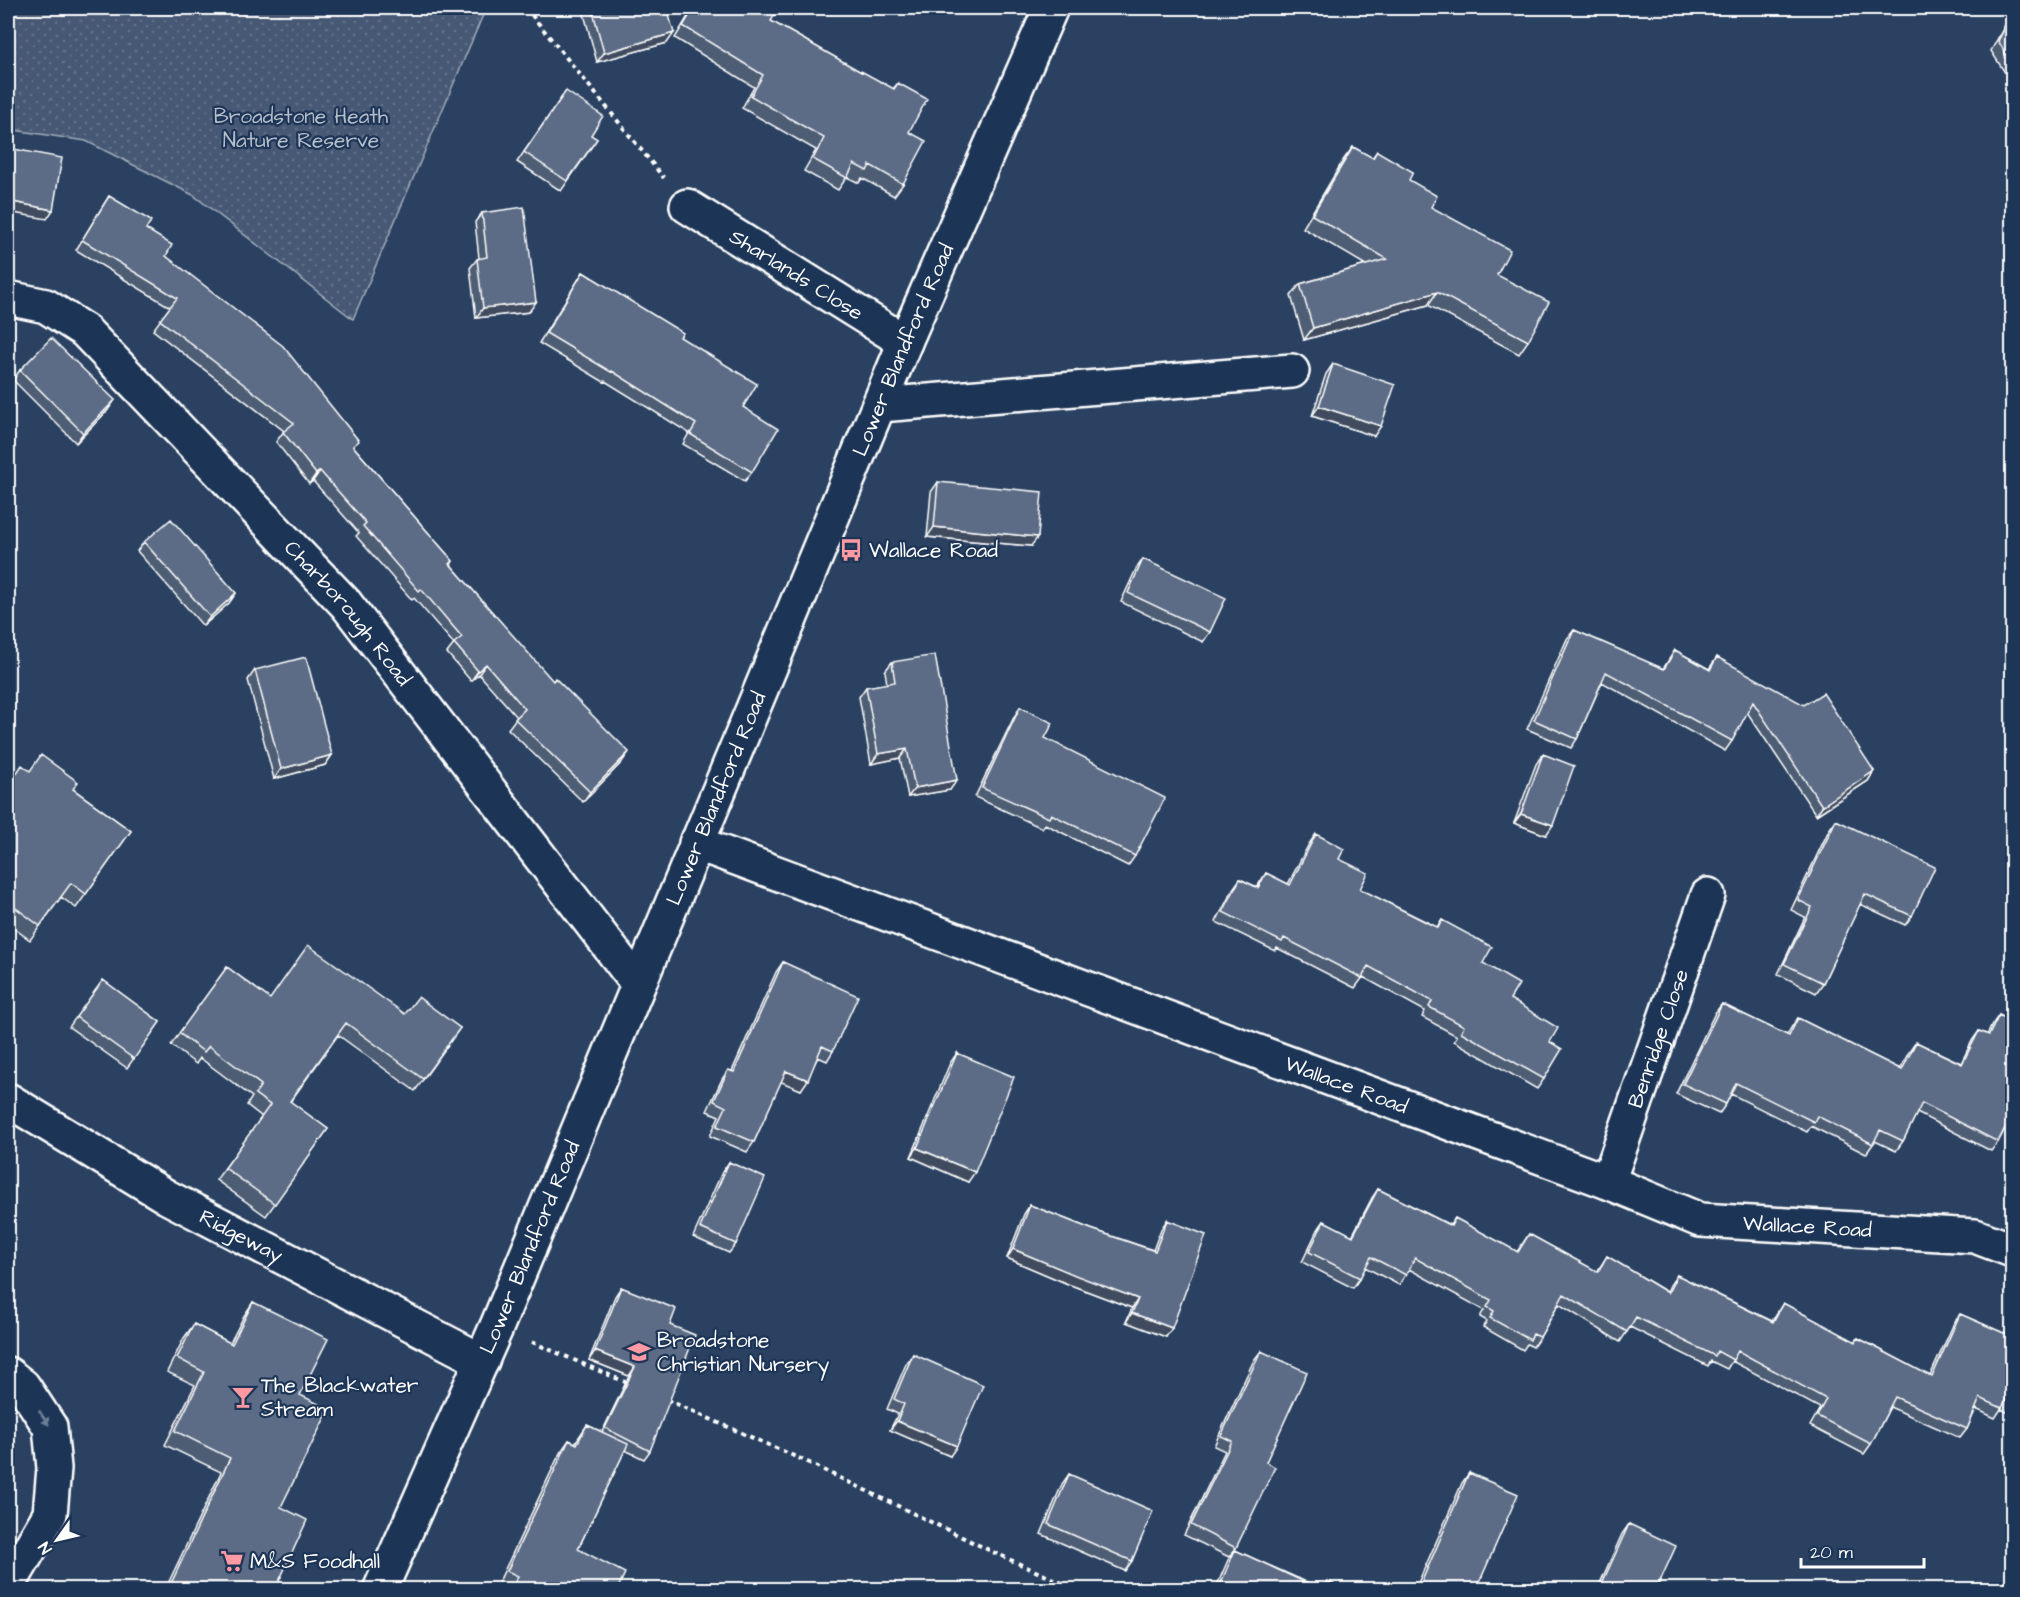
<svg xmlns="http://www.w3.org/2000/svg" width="2020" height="1597" font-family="'Architects Daughter',sans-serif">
<defs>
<pattern id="park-dots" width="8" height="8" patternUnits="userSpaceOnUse" patternTransform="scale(1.5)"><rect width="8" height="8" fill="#465975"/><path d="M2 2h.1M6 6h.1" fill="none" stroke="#62728a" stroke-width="1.8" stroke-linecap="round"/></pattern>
</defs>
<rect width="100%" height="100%" fill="#2a4161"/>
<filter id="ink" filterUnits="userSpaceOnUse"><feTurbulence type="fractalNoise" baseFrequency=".0167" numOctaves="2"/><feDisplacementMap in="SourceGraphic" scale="12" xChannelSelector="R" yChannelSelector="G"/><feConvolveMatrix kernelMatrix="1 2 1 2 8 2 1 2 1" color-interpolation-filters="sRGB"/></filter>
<g filter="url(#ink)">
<path fill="url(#park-dots)" stroke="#a2acba" stroke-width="1.5" d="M 8,8 L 486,8 L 353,319 L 193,195 L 86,141 L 8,129 Z"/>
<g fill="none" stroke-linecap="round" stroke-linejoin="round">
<g stroke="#fff" stroke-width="38">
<g id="minor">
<path id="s1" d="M 687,206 L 905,342"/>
<path id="s2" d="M 8,298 L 46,306 L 85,331 L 346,604 L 638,984"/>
<path d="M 880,405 L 1292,371"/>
<path id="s3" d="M 696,843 L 1608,1182 L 1700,1220 L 1975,1236 L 2012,1250"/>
<path id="s4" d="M 8,1100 L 167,1197 L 482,1361"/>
<path id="s5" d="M 1608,1182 L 1708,895"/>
<path d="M 8,1374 L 23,1386 L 50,1427 L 54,1468 L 50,1514 L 8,1586"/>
</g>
</g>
<g stroke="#fff" stroke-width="38">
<g id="major">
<path id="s6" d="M 380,1590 L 497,1326 L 905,342 L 1051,8"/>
</g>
</g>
<path stroke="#fff" stroke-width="4" stroke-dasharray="4.5 4.5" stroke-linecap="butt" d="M 526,8 L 664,178
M 532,1342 L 630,1384
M 667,1400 L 803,1460 L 995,1553 L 1078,1590"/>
<use href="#minor" stroke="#1d3557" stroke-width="33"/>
<use href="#major" stroke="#1d3557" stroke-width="33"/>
</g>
<path fill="#4e5d73" stroke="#fff" stroke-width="1.5" d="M 589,8 L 667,8 L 667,43 L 597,62 L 584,14 Z
M 693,8 L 765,8 L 771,21 L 861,72 L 893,89 L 898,83 L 909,132 L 903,184 L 894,196 L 862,178 L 859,183 L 847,177 L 838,190 L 804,171 L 816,150 L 742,108 L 754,87 L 675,38 Z
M 2012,15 L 2013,15 L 2013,85 L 1991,51 L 2005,25 Z
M 566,91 L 591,135 L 597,139 L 561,191 L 517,162 Z
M 1353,147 L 1372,158 L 1377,151 L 1409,180 L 1431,207 L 1497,275 L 1528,341 L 1519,354 L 1428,305 L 1304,340 L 1291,296 L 1300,284 L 1366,265 L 1303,228 L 1344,159 Z
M 109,196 L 146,229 L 166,256 L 354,447 L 453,561 L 451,565 L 622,762 L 583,802 L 508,729 L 517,717 L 479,674 L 471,681 L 447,653 L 454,644 L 414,598 L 412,600 L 356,536 L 359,533 L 313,481 L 309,484 L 276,442 L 284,431 L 153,330 L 170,307 L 76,250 Z
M 482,213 L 529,312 L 476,318 L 470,268 L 477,259 L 479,258 L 475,222 Z
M 583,272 L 680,337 L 743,407 L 752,472 L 745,481 L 683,444 L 689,433 L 605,381 L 604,382 L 539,343 Z
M 1333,364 L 1374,436 L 1312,416 L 1326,374 Z
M 20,370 L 108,410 L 76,443 L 13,380 Z
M 938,482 L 1031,546 L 927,537 L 931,492 Z
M 144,542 L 236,593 L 229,603 L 203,626 L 137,551 Z
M 1143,559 L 1210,632 L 1203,642 L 1121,602 L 1136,569 Z
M 1574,630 L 1663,669 L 1675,650 L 1709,669 L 1717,657 L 1874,771 L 1868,781 L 1816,815 L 1747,712 L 1732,741 L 1725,751 L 1602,682 L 1577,739 L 1571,748 L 1527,729 L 1567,639 Z
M 892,662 L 950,790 L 908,797 L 900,758 L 871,764 L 859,697 L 866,687 L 887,684 L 885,671 Z
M 255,670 L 332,755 L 325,765 L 274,779 L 248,680 Z
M 1020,707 L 1045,738 L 1135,856 L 1128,866 L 1045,824 L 1042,828 L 975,797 L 1014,717 Z
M 1543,754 L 1546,835 L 1514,823 L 1536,764 Z
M 30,771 L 73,789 L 131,831 L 76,908 L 61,897 L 30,940 L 8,924 L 8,786 Z
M 1836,820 L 1912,916 L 1905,925 L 1860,904 L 1823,983 L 1816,993 L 1778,974 L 1805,917 L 1791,910 L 1829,830 Z
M 1316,834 L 1339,859 L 1360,889 L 1437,927 L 1442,920 L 1483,963 L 1510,999 L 1550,1042 L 1544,1079 L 1537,1089 L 1454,1041 L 1457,1036 L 1422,1017 L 1425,1011 L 1363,977 L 1355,988 L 1277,948 L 1275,951 L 1216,922 L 1233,889 L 1240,879 L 1257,887 L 1266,873 L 1288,884 L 1309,844 Z
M 783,962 L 833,1051 L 827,1061 L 818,1057 L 801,1090 L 781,1081 L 754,1142 L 747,1152 L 710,1136 L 719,1116 L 707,1111 L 722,1079 L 728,1070 L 732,1071 L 776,972 Z
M 227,967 L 270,999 L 405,1014 L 460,1028 L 415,1091 L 338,1035 L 290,1102 L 328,1129 L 266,1216 L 216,1180 L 262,1117 L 247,1105 L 252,1097 L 200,1058 L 196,1064 L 171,1045 Z
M 103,980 L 160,1022 L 127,1068 L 69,1027 Z
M 1722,1004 L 1787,1035 L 1791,1028 L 1798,1018 L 1900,1069 L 1909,1052 L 1916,1042 L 1961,1063 L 1972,1041 L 1979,1031 L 1987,1035 L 1992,1025 L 1999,1015 L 2013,1022 L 2013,1132 L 2005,1129 L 1998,1142 L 1991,1151 L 1917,1113 L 1903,1141 L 1896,1151 L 1875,1141 L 1866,1154 L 1811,1126 L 1807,1132 L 1731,1094 L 1726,1104 L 1719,1114 L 1676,1094 L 1715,1013 Z
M 957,1053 L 968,1182 L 911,1157 L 950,1063 Z
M 729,1162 L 736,1244 L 729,1253 L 693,1237 L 722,1172 Z
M 1378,1189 L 1450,1225 L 1455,1218 L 1517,1252 L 1529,1234 L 1597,1272 L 1607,1256 L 1667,1292 L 1670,1285 L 1677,1275 L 1772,1321 L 1783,1303 L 1855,1342 L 1858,1338 L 1930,1376 L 1954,1323 L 1960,1314 L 2013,1337 L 2013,1415 L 2001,1409 L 1995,1418 L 1976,1409 L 1967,1429 L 1960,1438 L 1890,1407 L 1871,1444 L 1864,1454 L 1810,1426 L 1820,1408 L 1732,1361 L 1727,1369 L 1711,1361 L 1708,1366 L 1630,1327 L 1620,1342 L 1559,1304 L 1540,1337 L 1533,1347 L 1527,1344 L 1523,1350 L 1483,1327 L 1487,1321 L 1480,1317 L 1484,1310 L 1409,1269 L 1399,1285 L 1365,1267 L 1360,1278 L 1353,1288 L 1302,1262 L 1317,1231 L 1324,1221 L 1352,1236 L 1372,1198 Z
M 1030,1205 L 1091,1229 L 1153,1250 L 1161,1229 L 1167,1220 L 1166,1337 L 1126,1322 L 1132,1308 L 1068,1284 L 1007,1258 L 1024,1214 Z
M 621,1287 L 670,1325 L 650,1451 L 644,1459 L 625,1450 L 578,1549 L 617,1590 L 509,1590 L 509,1589 L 498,1584 L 560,1453 L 569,1440 L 575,1443 L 587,1425 L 602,1432 L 629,1376 L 589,1360 L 615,1296 Z
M 253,1302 L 300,1395 L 281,1507 L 275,1590 L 165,1590 L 221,1472 L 165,1445 L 195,1385 L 167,1372 L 184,1338 L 194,1324 L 230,1343 L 244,1316 Z
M 1261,1351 L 1266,1462 L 1236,1548 L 1229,1557 L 1184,1535 L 1225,1451 L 1214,1446 L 1254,1360 Z
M 913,1354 L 950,1456 L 890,1430 L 898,1414 L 887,1409 L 906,1364 Z
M 1469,1473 L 1476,1590 L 1415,1590 L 1462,1483 Z
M 1069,1474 L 1132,1561 L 1125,1571 L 1041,1534 L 1062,1484 Z
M 1629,1524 L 1656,1590 L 1597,1590 L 1622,1534 Z
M 1235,1550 L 1322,1589 L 1327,1581 L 1345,1590 L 1215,1590 L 1228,1560 Z"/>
<path fill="#404c5e" stroke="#fff" stroke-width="1.5" d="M 674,33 L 667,43 L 597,62 L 604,53 Z
M 8,201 L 53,210 L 47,219 L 8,212 Z
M 1437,292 L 1428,305 L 1304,340 L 1313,328 Z
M 536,302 L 529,312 L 476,318 L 483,308 Z
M 115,400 L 108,410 L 76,443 L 83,433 Z
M 1319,406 L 1381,426 L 1374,436 L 1312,416 Z
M 320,471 L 313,481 L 309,484 L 316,474 Z
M 934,527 L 1038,537 L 1031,546 L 927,537 Z
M 236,593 L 229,603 L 203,626 L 210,617 Z
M 486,664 L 479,674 L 471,681 L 478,671 Z
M 907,749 L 900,758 L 871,764 L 878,754 Z
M 629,752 L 622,762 L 583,802 L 590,792 Z
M 332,755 L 325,765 L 274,779 L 281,769 Z
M 1874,771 L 1868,781 L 1816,815 L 1822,806 Z
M 957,780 L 950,790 L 908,797 L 915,788 Z
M 1521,814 L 1553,825 L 1546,835 L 1514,823 Z
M 786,1071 L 808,1080 L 801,1090 L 779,1081 Z
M 917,1148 L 975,1172 L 968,1182 L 911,1157 Z
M 1013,1249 L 1138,1299 L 1132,1308 L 1068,1284 L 1007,1258 Z
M 1132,1313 L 1172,1328 L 1166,1337 L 1126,1322 Z
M 595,1351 L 635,1367 L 629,1376 L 589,1360 Z
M 897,1421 L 957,1446 L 950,1456 L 890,1430 Z"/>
<path fill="#5b6c86" stroke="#fff" stroke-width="1.5" d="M 592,8 L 667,8 L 674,33 L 604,53 Z
M 694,8 L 765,8 L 776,13 L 771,21 L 861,72 L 861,71 L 894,89 L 898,83 L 927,99 L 909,132 L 926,141 L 903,184 L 870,165 L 867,171 L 854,164 L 847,178 L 813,159 L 824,138 L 751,96 L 763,75 L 683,26 Z
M 2012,15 L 2013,15 L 2013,65 L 1998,41 Z
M 566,91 L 603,116 L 591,135 L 597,139 L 567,181 L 524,152 Z
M 1353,147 L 1373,158 L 1377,151 L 1413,172 L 1409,180 L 1437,196 L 1431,207 L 1510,250 L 1497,275 L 1549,302 L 1528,341 L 1437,292 L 1313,328 L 1300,284 L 1387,259 L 1312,215 Z
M 8,148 L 62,158 L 53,210 L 8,201 Z
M 109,196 L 151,221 L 146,229 L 172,245 L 166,256 L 283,346 L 359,441 L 353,446 L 453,561 L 450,564 L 553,681 L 555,678 L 629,752 L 590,792 L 515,719 L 525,709 L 486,664 L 478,671 L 454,643 L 462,637 L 421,589 L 419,591 L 363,526 L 366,523 L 320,471 L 316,474 L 283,432 L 294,423 L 160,320 L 177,298 L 82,240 Z
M 524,207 L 536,302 L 483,308 L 477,259 L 487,257 L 482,213 Z
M 583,272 L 683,333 L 680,337 L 757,384 L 743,407 L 778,429 L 752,472 L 690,434 L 696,424 L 612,371 L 611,372 L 546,333 Z
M 51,338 L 115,400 L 83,433 L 20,370 Z
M 1333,364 L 1395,385 L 1381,426 L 1319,406 Z
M 938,482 L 1042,492 L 1038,537 L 934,527 Z
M 171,519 L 236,593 L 210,617 L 144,542 Z
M 1143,559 L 1226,598 L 1210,632 L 1128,593 Z
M 1574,630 L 1664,669 L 1675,650 L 1710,670 L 1717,657 L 1804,705 L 1823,693 L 1874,771 L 1822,806 L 1753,702 L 1732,741 L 1606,672 L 1577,739 L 1534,720 Z
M 935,655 L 957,780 L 915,788 L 907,749 L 878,754 L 866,687 L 895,682 L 892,662 Z
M 306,657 L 332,755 L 281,769 L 255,670 Z
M 1020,707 L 1053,723 L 1045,738 L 1165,798 L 1135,856 L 1051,814 L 1049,818 L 982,788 Z
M 1543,754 L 1574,766 L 1553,825 L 1521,814 Z
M 41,755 L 78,782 L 73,789 L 131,831 L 86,894 L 71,883 L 40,926 L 8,902 L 8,818 L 12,812 L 8,809 L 8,786 L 22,765 L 30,771 Z
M 1836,820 L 1935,867 L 1912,916 L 1865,894 L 1823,983 L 1784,964 L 1812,907 L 1798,900 Z
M 1316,834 L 1344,849 L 1339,859 L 1368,873 L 1360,889 L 1438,928 L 1442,920 L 1492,947 L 1483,963 L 1519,984 L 1510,999 L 1558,1028 L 1550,1042 L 1562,1049 L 1544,1079 L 1461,1032 L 1464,1026 L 1429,1007 L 1432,1001 L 1368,966 L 1362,978 L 1284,938 L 1282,942 L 1223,912 L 1240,879 L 1258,888 L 1266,873 L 1290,885 Z
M 308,945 L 405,1014 L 418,997 L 460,1028 L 423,1079 L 346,1023 L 290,1101 L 328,1129 L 275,1204 L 225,1168 L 270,1105 L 255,1094 L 261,1085 L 209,1046 L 204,1052 L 179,1033 L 227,967 L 270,999 Z
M 783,962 L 858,996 L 833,1051 L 822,1046 L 808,1080 L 786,1071 L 754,1142 L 717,1126 L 726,1107 L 714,1101 L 728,1070 L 734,1072 Z
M 103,980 L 160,1022 L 134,1059 L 76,1017 Z
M 1722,1004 L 1789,1036 L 1798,1018 L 1902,1070 L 1916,1042 L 1962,1064 L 1979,1031 L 1989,1035 L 1999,1015 L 2013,1022 L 2013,1119 L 2010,1118 L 1998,1142 L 1922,1103 L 1903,1141 L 1880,1130 L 1873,1144 L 1817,1116 L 1814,1122 L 1736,1083 L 1726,1104 L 1683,1084 Z
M 957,1053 L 1014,1077 L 975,1172 L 917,1148 Z
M 729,1162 L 765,1178 L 736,1244 L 700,1228 Z
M 1378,1189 L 1451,1226 L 1455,1218 L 1518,1252 L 1529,1234 L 1598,1272 L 1607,1256 L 1668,1293 L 1677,1275 L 1773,1322 L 1783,1303 L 1856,1342 L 1858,1338 L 1932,1377 L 1960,1314 L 2013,1337 L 2013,1402 L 2006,1399 L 2002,1408 L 1980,1398 L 1967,1429 L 1895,1397 L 1871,1444 L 1817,1416 L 1826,1399 L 1738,1351 L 1733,1360 L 1717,1351 L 1715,1356 L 1636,1317 L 1627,1332 L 1564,1294 L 1540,1337 L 1533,1334 L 1530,1340 L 1490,1318 L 1494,1311 L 1487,1307 L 1491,1300 L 1415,1258 L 1406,1275 L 1371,1257 L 1360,1278 L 1309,1252 L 1324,1221 L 1353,1236 Z
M 1030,1205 L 1091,1229 L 1155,1251 L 1167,1220 L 1206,1235 L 1172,1328 L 1132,1313 L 1138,1299 L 1075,1275 L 1013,1249 Z
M 621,1287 L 676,1309 L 670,1325 L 695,1335 L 650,1451 L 605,1428 L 635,1367 L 595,1351 Z
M 253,1302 L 328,1339 L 300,1395 L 329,1409 L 281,1507 L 307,1520 L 275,1590 L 168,1590 L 230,1458 L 175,1431 L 204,1372 L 177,1358 L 194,1324 L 232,1344 Z
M 1261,1351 L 1307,1372 L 1266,1462 L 1275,1467 L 1236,1548 L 1191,1525 L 1232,1441 L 1221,1436 Z
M 913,1354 L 983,1385 L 957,1446 L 897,1421 L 904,1404 L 894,1399 Z
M 587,1425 L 628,1444 L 578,1549 L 625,1573 L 617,1590 L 511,1590 L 518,1576 L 507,1571 L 569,1440 L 577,1444 Z
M 1469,1473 L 1518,1494 L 1476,1590 L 1418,1590 Z
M 1069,1474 L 1153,1511 L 1132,1561 L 1048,1524 Z
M 1629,1524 L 1676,1546 L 1656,1590 L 1599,1590 Z
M 1235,1550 L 1322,1590 L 1218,1590 Z
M 1327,1581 L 1345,1590 L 1323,1590 Z"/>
<defs><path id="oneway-solid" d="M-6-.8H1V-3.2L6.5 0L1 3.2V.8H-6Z" transform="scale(1.5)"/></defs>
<use fill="#6c7c92" href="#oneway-solid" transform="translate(44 1418) rotate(56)"/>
</g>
<defs>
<g id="bus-bare" transform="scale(1.8)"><path d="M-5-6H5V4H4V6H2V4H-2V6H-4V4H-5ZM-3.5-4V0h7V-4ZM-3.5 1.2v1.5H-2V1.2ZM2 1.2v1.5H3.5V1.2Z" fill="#ff9aa2" stroke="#1d3557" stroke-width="2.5" paint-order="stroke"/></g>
<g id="school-bare" transform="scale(1.8)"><path d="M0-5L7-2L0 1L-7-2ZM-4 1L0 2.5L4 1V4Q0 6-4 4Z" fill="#ff9aa2" stroke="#1d3557" stroke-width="2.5" paint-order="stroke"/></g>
<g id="bar-bare" transform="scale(1.8)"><path d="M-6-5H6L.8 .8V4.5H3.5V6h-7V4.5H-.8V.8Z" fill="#ff9aa2" stroke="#1d3557" stroke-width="2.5" paint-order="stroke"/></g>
<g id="supermarket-bare" transform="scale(1.8)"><path d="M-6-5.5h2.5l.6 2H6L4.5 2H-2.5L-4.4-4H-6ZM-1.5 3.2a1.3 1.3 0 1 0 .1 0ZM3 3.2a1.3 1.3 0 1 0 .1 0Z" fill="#ff9aa2" stroke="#1d3557" stroke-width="2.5" paint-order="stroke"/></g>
</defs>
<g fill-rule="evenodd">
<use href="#bus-bare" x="851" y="550"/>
<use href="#school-bare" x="639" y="1352"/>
<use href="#bar-bare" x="243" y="1397"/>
<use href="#supermarket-bare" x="232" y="1561"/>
</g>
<g text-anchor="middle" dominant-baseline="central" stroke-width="4.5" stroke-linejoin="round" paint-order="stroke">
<g font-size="21" fill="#b5bdc8" stroke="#1d3557">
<text x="301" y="116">Broadstone Heath<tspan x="301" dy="24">Nature Reserve</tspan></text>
</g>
<g font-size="21" fill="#fff" stroke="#1d3557">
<text stroke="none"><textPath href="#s1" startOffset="129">Sharlands Close</textPath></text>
<text stroke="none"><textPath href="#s6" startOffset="1346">Lower Blandford Road</textPath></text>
<text stroke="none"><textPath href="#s2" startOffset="471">Charborough Road</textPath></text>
<text stroke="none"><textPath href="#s6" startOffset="860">Lower Blandford Road</textPath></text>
<text stroke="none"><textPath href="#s5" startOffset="152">Benridge Close</textPath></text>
<text stroke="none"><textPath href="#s3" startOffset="694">Wallace Road</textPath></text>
<text stroke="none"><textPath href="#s3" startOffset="1180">Wallace Road</textPath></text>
<text stroke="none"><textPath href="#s4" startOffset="270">Ridgeway</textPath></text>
<text stroke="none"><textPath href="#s6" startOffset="374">Lower Blandford Road</textPath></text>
</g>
<g font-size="21" fill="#fff" stroke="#1d3557" text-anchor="start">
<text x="869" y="550">Wallace Road</text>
<text x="657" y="1340">Broadstone<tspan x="657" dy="24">Christian Nursery</tspan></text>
<text x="261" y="1385">The Blackwater<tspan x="261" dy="24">Stream</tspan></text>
<text x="250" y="1561">M&amp;S Foodhall</text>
</g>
</g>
<rect width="2020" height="1597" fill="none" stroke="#1d3557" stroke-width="30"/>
<rect x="15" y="15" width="1990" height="1567" fill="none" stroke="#fff" stroke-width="2" filter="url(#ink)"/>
<g transform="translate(57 1540) rotate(236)" stroke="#1d3557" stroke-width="4.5" paint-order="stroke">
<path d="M0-4.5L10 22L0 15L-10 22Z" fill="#ffffff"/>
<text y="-9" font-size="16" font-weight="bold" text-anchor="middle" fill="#ffffff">N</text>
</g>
<path d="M1801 1558v9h123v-9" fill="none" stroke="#ffffff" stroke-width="3"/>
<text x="1810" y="1558" font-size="18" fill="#ffffff" stroke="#1d3557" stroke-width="4.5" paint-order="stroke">20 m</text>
</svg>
